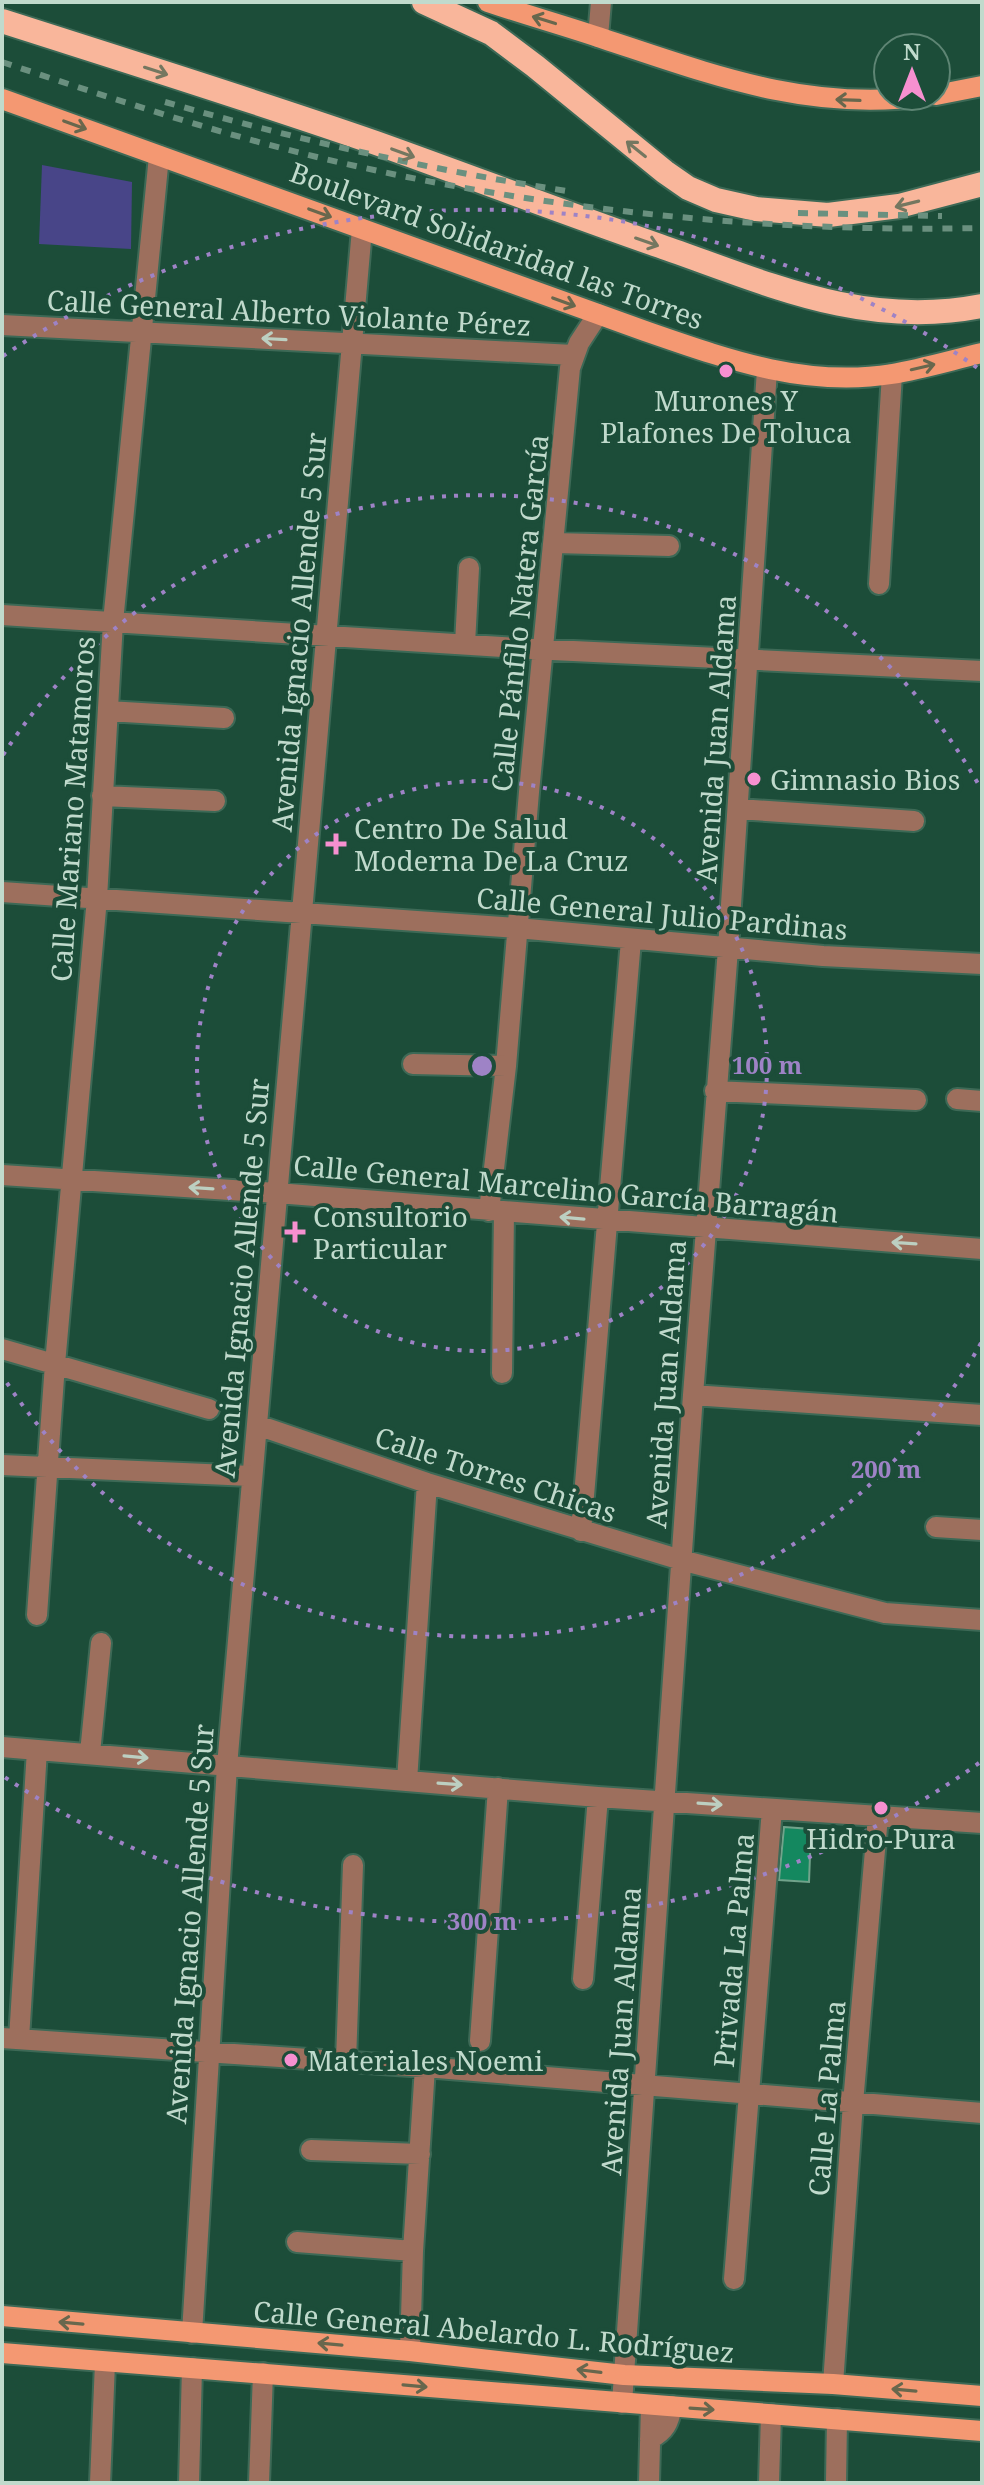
<svg xmlns="http://www.w3.org/2000/svg" width="984" height="2485" font-family="'Noto Serif',serif">
<rect width="100%" height="100%" fill="#1c4d39"/>
<path fill="#484588" d="M 42,165 L 132,182 L 131,249 L 39,244 Z"/>
<path fill="#14885f" stroke="#71a38b" stroke-width="2" d="M 784,1827 L 811,1829 L 809,1882 L 779,1880 Z"/>
<g fill="none" stroke-linecap="round" stroke-linejoin="round">
<g stroke="#3d6956" stroke-width="24">
<path id="minor" d="M 598,37 L 601,2
M 2,325 L 573,355
M 555,543 L 669,546
M 879,584 L 892,374
M 2,615 L 532,649 L 982,671
M 465,644 L 469,568
M 108,711 L 224,718
M 102,796 L 215,801
M 738,809 L 914,821
M 2,892 L 517,928 L 823,956 L 982,964
M 413,1064 L 506,1066
M 715,1091 L 916,1100
M 957,1099 L 982,1101
M 2,1175 L 277,1193 L 982,1249
M 489,1211 L 506,1066 L 529,792 L 570,368 L 579,343 L 598,314
M 2,1349 L 209,1409
M 502,1373 L 504,1212
M 693,1395 L 982,1415
M 257,1425 L 427,1483 L 681,1560 L 885,1613 L 982,1620
M 2,1465 L 251,1476
M 936,1527 L 982,1530
M 581,1531 L 631,940
M 37,1615 L 55,1364 L 97,898 L 113,622 L 159,156
M 2,1747 L 598,1797 L 982,1823
M 90,1753 L 101,1643
M 407,1781 L 427,1483
M 583,1979 L 598,1797
M 2,2038 L 425,2067 L 982,2113
M 19,2039 L 37,1750
M 480,2041 L 498,1788
M 346,2061 L 353,1865
M 311,2150 L 420,2154
M 297,2242 L 413,2251
M 734,2279 L 772,1809
M 192,2333 L 227,1766 L 362,229
M 410,2351 L 413,2251 L 425,2067
M 833,2384 L 853,2103 L 878,1816
M 622,2403 L 693,1395 L 728,949 L 767,370
M 650,2439 C 665,2431 669,2423 672,2406
M 100,2483 L 105,2363
M 189,2483 L 192,2368
M 259,2483 L 263,2373
M 649,2483 L 651,2405
M 769,2483 L 771,2414
M 836,2483 L 837,2419"/>
</g>
<g stroke="#3d6956" stroke-width="24">
<path id="major" d="M 488,2 C 526,15 566,26 604,39 C 713,75 809,112 926,96
M 936,95 L 982,86
M 2,99 L 645,331 C 726,359 805,388 892,374 C 922,369 952,360 982,353
M 2,2316 L 410,2351 L 624,2375 L 833,2384 L 982,2396
M 2,2353 L 982,2431"/>
</g>
<g stroke="#3d6956" stroke-width="28">
<path id="highway" d="M 424,2 L 491,33 L 535,66 L 665,172 L 688,188 L 716,200 L 756,209 L 828,215 L 899,206 L 982,184
M 2,21 C 127,61 252,100 376,143 C 471,177 565,213 660,246 C 769,284 864,329 982,306"/>
</g>
<use href="#minor" stroke="#9d6f5d" stroke-width="20"/>
<use href="#major" stroke="#f49872" stroke-width="20"/>
<use href="#highway" stroke="#f9b69b" stroke-width="24"/>
<path stroke="#6a907f" stroke-width="6" stroke-dasharray="10 10" stroke-linecap="butt" d="M 2,62 C 107,97 213,132 321,158 C 534,209 763,233 982,228
M 165,102 C 298,140 431,170 567,191
M 798,213 L 942,216"/>
</g>
<defs><path id="oneway-shaft" d="M-6 0H5M1.5-3L5.5 0L1.5 3" fill="none" stroke-width="1.6" stroke-linecap="round" stroke-linejoin="round" transform="scale(2)"/></defs>
<g stroke="#68674d">
<use href="#oneway-shaft" transform="translate(544 20) rotate(-163)"/>
<use href="#oneway-shaft" transform="translate(848 100) rotate(-178)"/>
<use href="#oneway-shaft" transform="translate(75 125) rotate(20)"/>
<use href="#oneway-shaft" transform="translate(320 213) rotate(20)"/>
<use href="#oneway-shaft" transform="translate(564 302) rotate(20)"/>
<use href="#oneway-shaft" transform="translate(923 367) rotate(-13)"/>
<use href="#oneway-shaft" transform="translate(71 2323) rotate(-175)"/>
<use href="#oneway-shaft" transform="translate(330 2344) rotate(-175)"/>
<use href="#oneway-shaft" transform="translate(589 2371) rotate(-173)"/>
<use href="#oneway-shaft" transform="translate(415 2386) rotate(5)"/>
<use href="#oneway-shaft" transform="translate(904 2390) rotate(-175)"/>
<use href="#oneway-shaft" transform="translate(702 2409) rotate(4)"/>
</g>
<g stroke="#747760">
<use href="#oneway-shaft" transform="translate(156 71) rotate(18)"/>
<use href="#oneway-shaft" transform="translate(636 149) rotate(-141)"/>
<use href="#oneway-shaft" transform="translate(403 153) rotate(20)"/>
<use href="#oneway-shaft" transform="translate(907 204) rotate(166)"/>
<use href="#oneway-shaft" transform="translate(647 242) rotate(19)"/>
</g>
<g stroke="#bccfc1">
<use href="#oneway-shaft" transform="translate(274 339) rotate(-177)"/>
<use href="#oneway-shaft" transform="translate(201 1188) rotate(-176)"/>
<use href="#oneway-shaft" transform="translate(572 1218) rotate(-175)"/>
<use href="#oneway-shaft" transform="translate(904 1243) rotate(-176)"/>
<use href="#oneway-shaft" transform="translate(136 1757) rotate(5)"/>
<use href="#oneway-shaft" transform="translate(450 1784) rotate(4)"/>
<use href="#oneway-shaft" transform="translate(710 1804) rotate(4)"/>
</g>
<g fill="none" stroke="#9e83c6" stroke-width="4" stroke-dasharray="4 8">
<circle cx="482" cy="1066" r="285"/>
<path d="M981 1343A571 571 0 0 1 3 1377M3 755A571 571 0 0 1 981 789"/>
<path d="M979 1763A856 856 0 0 1 3 1776M3 356A856 856 0 0 1 979 369"/>
</g>
<g fill="#f690d0" stroke="#1c4d39" stroke-width="3">
<circle cx="726" cy="371" r="8"/>
<circle cx="754" cy="779" r="8"/>
<path d="M332 832h8v8h8v8h-8v8h-8v-8h-8v-8h8z"/>
<path d="M291 1220h8v8h8v8h-8v8h-8v-8h-8v-8h8z"/>
<circle cx="881" cy="1808" r="8"/>
<circle cx="291" cy="2060" r="8"/>
</g>
<g text-anchor="middle" dominant-baseline="central" stroke-width="8" stroke-linejoin="round" paint-order="stroke">
<g font-size="28" fill="#c0dacc" stroke="#1c4d39">
<text transform="translate(497 245) rotate(20)">Boulevard Solidaridad las Torres</text>
<text transform="translate(289 312) rotate(3)">Calle General Alberto Violante Pérez</text>
<text transform="translate(519 613) rotate(-84)">Calle Pánfilo Natera García</text>
<text transform="translate(298 632) rotate(-85)">Avenida Ignacio Allende 5 Sur</text>
<text transform="translate(715 739) rotate(-86)">Avenida Juan Aldama</text>
<text transform="translate(72 809) rotate(-86)">Calle Mariano Matamoros</text>
<text transform="translate(662 913) rotate(5)">Calle General Julio Pardinas</text>
<text transform="translate(566 1188) rotate(5)">Calle General Marcelino García Barragán</text>
<text transform="translate(241 1278) rotate(-85)">Avenida Ignacio Allende 5 Sur</text>
<text transform="translate(665 1384) rotate(-86)">Avenida Juan Aldama</text>
<text transform="translate(496 1474) rotate(18)">Calle Torres Chicas</text>
<text transform="translate(189 1924) rotate(-86)">Avenida Ignacio Allende 5 Sur</text>
<text transform="translate(733 1950) rotate(-85)">Privada La Palma</text>
<text transform="translate(620 2031) rotate(-86)">Avenida Juan Aldama</text>
<text transform="translate(826 2098) rotate(-85)">Calle La Palma</text>
<text transform="translate(494 2331) rotate(5)">Calle General Abelardo L. Rodríguez</text>
</g>
<g font-size="28" fill="#c0dacc" stroke="#1c4d39" text-anchor="start">
<text x="726" y="400" text-anchor="middle">Murones Y<tspan x="726" dy="32">Plafones De Toluca</tspan></text>
<text x="770" y="779">Gimnasio Bios</text>
<text x="354" y="828">Centro De Salud<tspan x="354" dy="32">Moderna De La Cruz</tspan></text>
<text x="313" y="1216">Consultorio<tspan x="313" dy="32">Particular</tspan></text>
<text x="881" y="1838" text-anchor="middle">Hidro-Pura</text>
<text x="307" y="2060">Materiales Noemi</text>
</g>
</g>
<circle cx="482" cy="1066" r="12" fill="#9e83c6" stroke="#1c4d39" stroke-width="4"/>
<g font-size="24" text-anchor="middle" font-weight="bold" fill="#9e83c6" stroke="#1c4d39" stroke-width="8" stroke-linejoin="round" paint-order="stroke">
<text x="767" y="1074">100 m</text>
<text x="886" y="1478">200 m</text>
<text x="482" y="1930">300 m</text>
</g>
<rect width="984" height="2485" fill="none" stroke="#c0dacc" stroke-width="8"/>
<g transform="translate(912 72)"><circle r="38" fill="#1c4d39" stroke="#5e8574" stroke-width="2"/>
<path d="M0-6L14 30L0 20L-14 30Z" fill="#f690d0"/>
<text y="-12" font-size="22" font-weight="bold" text-anchor="middle" fill="#c0dacc">N</text>
</g>
</svg>
